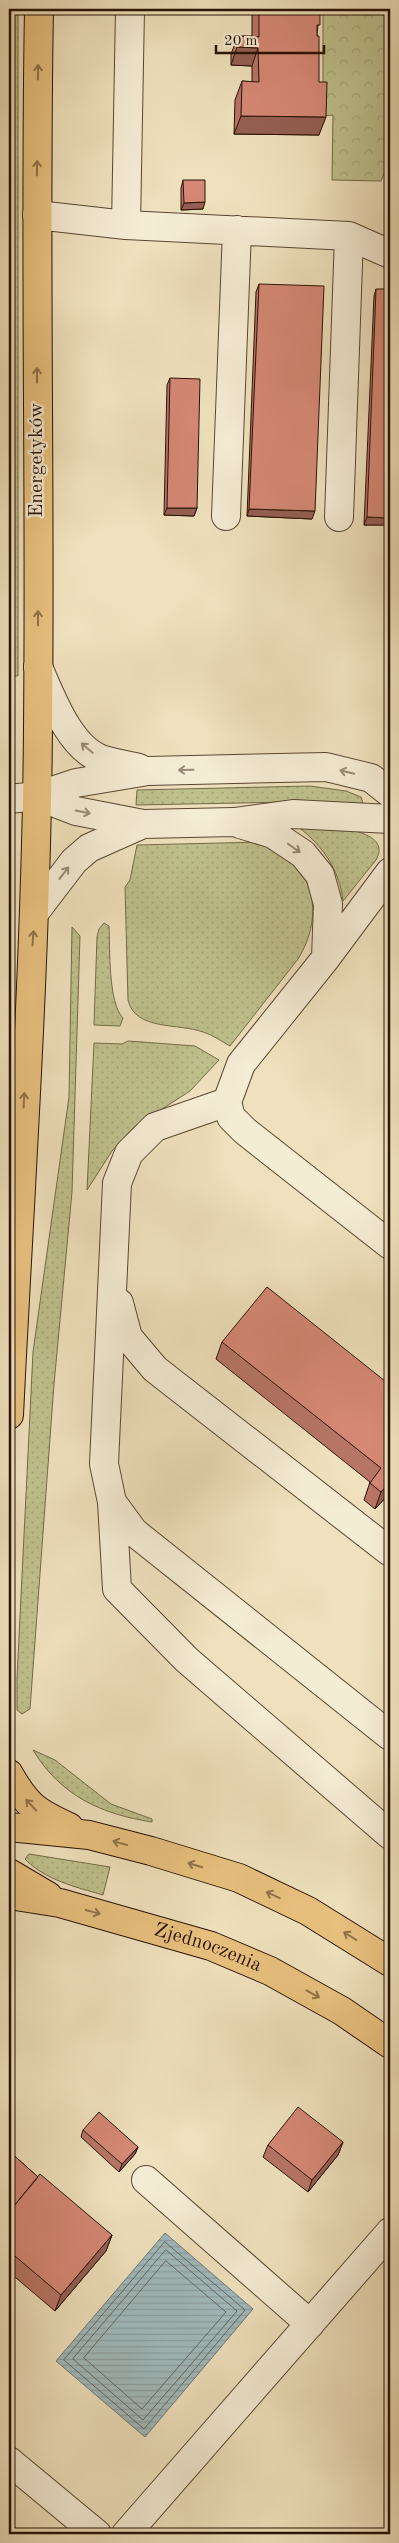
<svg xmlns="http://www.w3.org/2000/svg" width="399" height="2543" font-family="'Old Standard TT',serif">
<defs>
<pattern id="grass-dots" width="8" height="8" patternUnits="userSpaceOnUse" patternTransform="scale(1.25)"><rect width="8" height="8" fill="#bfc18d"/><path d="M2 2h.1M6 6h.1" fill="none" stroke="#a4a578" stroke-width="1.8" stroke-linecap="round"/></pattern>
<pattern id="forest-crowns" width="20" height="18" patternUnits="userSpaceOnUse" patternTransform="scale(1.25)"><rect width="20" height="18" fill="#bfc18d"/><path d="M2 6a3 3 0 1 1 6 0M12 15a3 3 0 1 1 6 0" fill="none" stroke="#a4a578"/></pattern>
<pattern id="water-rules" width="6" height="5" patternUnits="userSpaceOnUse" patternTransform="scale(1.25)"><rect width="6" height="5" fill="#a0babd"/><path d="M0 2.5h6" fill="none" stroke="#8a9fa1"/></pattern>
</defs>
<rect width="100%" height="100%" fill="#efe1bd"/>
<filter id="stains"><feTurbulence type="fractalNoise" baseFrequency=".004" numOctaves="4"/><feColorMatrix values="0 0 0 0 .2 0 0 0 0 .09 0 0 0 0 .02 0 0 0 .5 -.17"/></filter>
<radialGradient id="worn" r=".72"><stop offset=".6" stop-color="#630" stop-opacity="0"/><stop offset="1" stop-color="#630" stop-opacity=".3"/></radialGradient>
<path fill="url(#grass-dots)" stroke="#736a48" d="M 9,9 L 18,9 L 18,676 L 9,676 Z
M 310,786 L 346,791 L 361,797 L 363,803 L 361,807 L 292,802 L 136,805 L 137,790 Z
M 294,824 C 312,826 396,825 376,860 L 343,901 C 339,868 321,843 294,824 Z
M 262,842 C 314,861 326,914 298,959 L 230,1046 C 221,1041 213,1035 203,1032 C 179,1023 135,1031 128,1000 L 125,887 L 130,880 L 137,845 Z
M 104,923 L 109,926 C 110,948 108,1003 123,1018 L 120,1026 L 94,1025 L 97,937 L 99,929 Z
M 72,927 L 80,936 L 72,1192 L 54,1384 L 30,1709 L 22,1714 L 17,1710 L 17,1678 L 33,1352 L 69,1097 Z
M 128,1041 L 195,1046 L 219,1060 L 190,1091 L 134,1127 L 112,1151 L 87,1190 L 94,1043 L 122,1044 Z
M 33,1750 L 55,1760 L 111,1804 L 152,1819 L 152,1822 C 101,1814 61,1796 33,1750 Z
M 29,1854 L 110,1867 L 103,1895 C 76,1887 45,1880 25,1859 Z"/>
<path fill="url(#forest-crowns)" stroke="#736a48" d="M 323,9 L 390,9 L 390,159 L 381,181 L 332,180 L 333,115 L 323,116 Z"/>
<path fill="url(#water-rules)" stroke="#707773" d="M 165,2233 L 253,2309 L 145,2437 L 56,2361 Z"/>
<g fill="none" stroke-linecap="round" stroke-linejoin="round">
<path stroke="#646660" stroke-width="1" d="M 165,2242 L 245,2310 L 144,2429 L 64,2360 Z
M 166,2250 L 237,2311 L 143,2420 L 73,2359 Z
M 166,2261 L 226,2312 L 142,2409 L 84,2358 Z"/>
<g stroke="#594632" stroke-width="30">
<path id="minor" d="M 37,215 L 126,225 L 349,236 L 339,517
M 126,225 L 130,9
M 349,236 L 390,254
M 226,516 L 237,230
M 38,667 C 51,696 69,747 101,759 C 113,763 127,765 139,768
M 37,796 L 76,811 L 143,824 L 234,822 L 293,814 L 390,819
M 9,799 L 37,796 L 76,783 L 148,771 L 326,767 L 371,778 L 390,793
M 240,824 L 273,834 L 303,854 L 320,875 L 328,904 L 326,958
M 390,872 L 326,958 L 241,1064 L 227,1102 L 155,1127 L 129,1153 L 117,1183 L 104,1464 L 112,1502 L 134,1532 L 390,1736
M 35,912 L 74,861 L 89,848 L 143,824
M 227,1102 L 231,1117 L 245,1131 L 390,1245
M 119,1303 L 128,1337 L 155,1369 L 390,1552
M 112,1502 L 117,1589 L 187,1660 L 390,1835
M 146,2180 L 310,2324
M 9,2461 L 97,2534
M 126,2534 L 390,2232"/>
</g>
<g stroke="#271203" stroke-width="30">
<g id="major">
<path d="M 9,1415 C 19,1210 33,1005 37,801 C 42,537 34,273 39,9"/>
<path d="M 9,1774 C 27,1806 36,1812 69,1827"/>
<path d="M 9,1827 L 89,1835 L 151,1851 L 239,1878 L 308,1911 L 390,1962"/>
<path d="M 9,1873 L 48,1896"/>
<path id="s1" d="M 9,1895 L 60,1903 L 211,1946 L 270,1971 L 342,2011 L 390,2044"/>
</g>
</g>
<use href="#minor" stroke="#f5ecd4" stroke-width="28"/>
<use href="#major" stroke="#e8c07e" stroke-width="28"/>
</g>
<path fill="#b77565" stroke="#271203" d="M 252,9 L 320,9 L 317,33 L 319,135 L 234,134 L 235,100 L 242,81 L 252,82 L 252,66 L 231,65 L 231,54 L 238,36 L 252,36 Z
M 183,180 L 203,209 L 181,210 L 181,188 Z
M 259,284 L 312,519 L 247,516 L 256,292 Z
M 376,289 L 389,518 L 386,525 L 364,525 L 374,296 Z
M 170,378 L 197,508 L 194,516 L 164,515 L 167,385 Z
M 222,1342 L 390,1385 L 390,1498 L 387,1496 L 375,1509 L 364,1500 L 370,1482 L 216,1359 Z
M 83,2130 L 138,2147 L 135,2154 L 119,2172 L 81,2137 Z
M 343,2142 L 338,2155 L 308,2192 L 263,2157 L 268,2145 Z
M 9,2151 L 38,2177 L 112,2235 L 106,2251 L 55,2311 L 9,2272 Z"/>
<path fill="#955f53" stroke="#271203" d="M 237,47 L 258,48 L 252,66 L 231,65 Z
M 241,116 L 326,117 L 319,135 L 234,134 Z
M 205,202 L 203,209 L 181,210 L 184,203 Z
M 167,508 L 197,508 L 194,516 L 164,515 Z
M 249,509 L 315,511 L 312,519 L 247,516 Z
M 367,517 L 389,518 L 386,525 L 364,525 Z
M 390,1482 L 390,1487 L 387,1496 L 375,1509 L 381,1492 Z
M 343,2142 L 338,2155 L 308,2192 L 312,2180 Z
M 138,2147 L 135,2154 L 119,2172 L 122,2164 Z
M 112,2235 L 106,2251 L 55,2311 L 61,2295 Z"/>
<path fill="#d58876" stroke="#271203" d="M 259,9 L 320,9 L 320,25 L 317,25 L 317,36 L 319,36 L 319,82 L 327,82 L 326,117 L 241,116 L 242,81 L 259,82 L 258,48 L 237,47 L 238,36 L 259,37 Z
M 183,180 L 205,180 L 205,202 L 184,203 Z
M 259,284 L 324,286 L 315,511 L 249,509 Z
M 376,289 L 390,289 L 390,503 L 389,518 L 367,517 Z
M 170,378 L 200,379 L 197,508 L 167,508 Z
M 267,1287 L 390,1385 L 390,1482 L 381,1492 L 370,1483 L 381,1468 L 222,1342 Z
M 298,2107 L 343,2142 L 312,2180 L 268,2145 Z
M 99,2112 L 138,2147 L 122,2164 L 83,2130 Z
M 9,2151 L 38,2177 L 9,2212 Z
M 40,2174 L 112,2235 L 61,2295 L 9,2251 L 9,2212 Z"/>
<defs><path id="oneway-shaft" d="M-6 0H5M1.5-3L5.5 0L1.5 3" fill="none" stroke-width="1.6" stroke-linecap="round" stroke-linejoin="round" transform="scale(1.25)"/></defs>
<g stroke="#917247">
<use href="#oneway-shaft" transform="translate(38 72) rotate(-89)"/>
<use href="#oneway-shaft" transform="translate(37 168) rotate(-89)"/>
<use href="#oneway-shaft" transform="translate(37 375) rotate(-90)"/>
<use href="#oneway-shaft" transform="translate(38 618) rotate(-90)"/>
<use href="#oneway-shaft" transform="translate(33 938) rotate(-86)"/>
<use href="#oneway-shaft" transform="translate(24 1100) rotate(-87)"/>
<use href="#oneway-shaft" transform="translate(31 1805) rotate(-133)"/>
<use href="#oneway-shaft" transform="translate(120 1843) rotate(-165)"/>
<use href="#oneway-shaft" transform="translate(195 1865) rotate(-163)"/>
<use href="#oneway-shaft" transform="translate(273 1895) rotate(-155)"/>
<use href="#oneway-shaft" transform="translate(93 1912) rotate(15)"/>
<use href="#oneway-shaft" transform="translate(350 1936) rotate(-148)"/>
<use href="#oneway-shaft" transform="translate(313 1994) rotate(29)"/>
</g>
<g stroke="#988a76">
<use href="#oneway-shaft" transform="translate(87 748) rotate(-140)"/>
<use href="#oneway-shaft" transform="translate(186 770) rotate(179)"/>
<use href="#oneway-shaft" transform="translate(347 772) rotate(-166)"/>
<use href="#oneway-shaft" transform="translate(83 812) rotate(11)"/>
<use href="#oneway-shaft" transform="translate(294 848) rotate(35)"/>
<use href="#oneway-shaft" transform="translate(64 873) rotate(-52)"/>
</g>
<g text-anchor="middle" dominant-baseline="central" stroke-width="4.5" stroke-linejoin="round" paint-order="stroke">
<g font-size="20" fill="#271203" stroke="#f5ecd4">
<text transform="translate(37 460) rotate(-90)">Energetyków</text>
<text stroke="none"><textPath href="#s1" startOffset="206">Zjednoczenia</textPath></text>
</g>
</g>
<rect width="399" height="2543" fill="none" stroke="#efe1bd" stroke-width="30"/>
<rect x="10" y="10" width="379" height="2523" fill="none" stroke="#271203" stroke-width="2.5"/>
<rect x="15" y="15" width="369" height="2513" fill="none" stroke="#271203"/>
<path d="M216 45v8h108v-8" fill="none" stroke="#271203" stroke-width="2.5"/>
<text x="224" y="45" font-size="15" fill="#271203" stroke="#f5ecd4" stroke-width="4" paint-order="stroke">20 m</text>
<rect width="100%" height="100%" filter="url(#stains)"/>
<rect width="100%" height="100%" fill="url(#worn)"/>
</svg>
